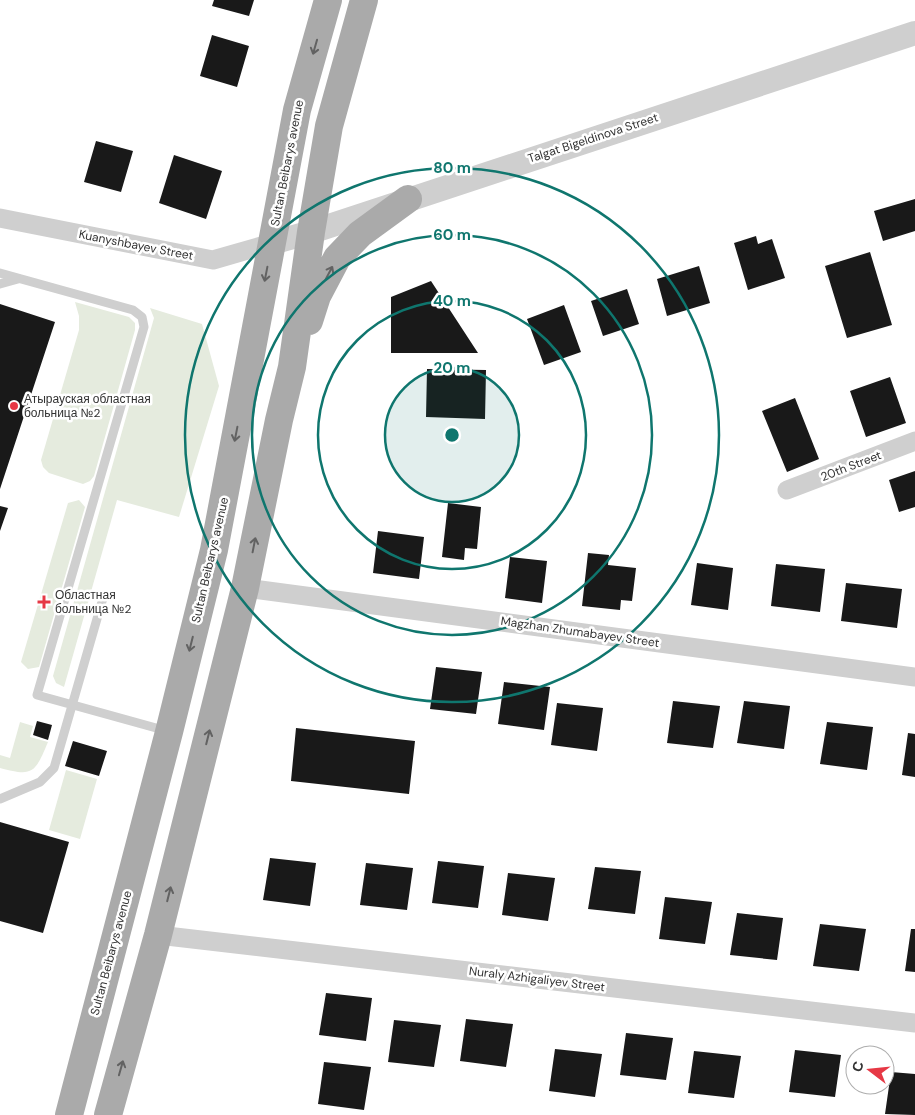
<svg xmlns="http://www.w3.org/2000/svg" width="915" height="1115" font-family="'DM Sans',sans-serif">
<rect width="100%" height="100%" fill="#fff"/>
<path fill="#e5ebde" d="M 75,302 L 129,317 L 135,323 L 135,330 L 94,476 L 90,481 L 83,484 L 49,473 L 43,467 L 41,460 L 79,330 L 79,316 Z
M 150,308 L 202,324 L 219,386 L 179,517 L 117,500 L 64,687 L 56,683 L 53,676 L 154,318 Z
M 79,500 L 85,507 L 39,667 L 28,669 L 21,662 L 68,503 Z
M 20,722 L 33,726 L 30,737 L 48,742 C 35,773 33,777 0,768 L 0,755 L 10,758 Z
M 66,770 L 97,779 L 80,839 L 49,830 Z"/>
<path fill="#191919" d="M 214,0 L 254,0 L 249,16 L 212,6 Z
M 212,35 L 249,46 L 237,87 L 200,76 Z
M 96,141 L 133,151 L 121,192 L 84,182 Z
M 174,155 L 222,171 L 206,219 L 159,203 Z
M 915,199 L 915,231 L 883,241 L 874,211 Z
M 756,236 L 758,244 L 772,239 L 785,278 L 748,290 L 734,243 Z
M 870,252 L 892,325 L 847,338 L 825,266 Z
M 699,266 L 710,303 L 667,316 L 657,279 Z
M 431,281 L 478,353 L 391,353 L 391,297 Z
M 627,289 L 639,324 L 603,336 L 591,301 Z
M 0,304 L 55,322 L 0,489 Z
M 564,305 L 581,352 L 544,365 L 527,319 Z
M 427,369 L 486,370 L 485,419 L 426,417 Z
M 890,377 L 906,423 L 866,437 L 850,391 Z
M 795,398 L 819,459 L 787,472 L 762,411 Z
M 915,471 L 915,507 L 899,512 L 889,480 Z
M 448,503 L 481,507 L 477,549 L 465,548 L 464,560 L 442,557 Z
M 0,506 L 8,508 L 0,531 Z
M 378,531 L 424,537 L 419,579 L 373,573 Z
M 588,553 L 609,555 L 608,565 L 636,568 L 632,601 L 621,600 L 620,610 L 582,606 Z
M 510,557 L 547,561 L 542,603 L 505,598 Z
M 697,563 L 733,568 L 728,610 L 691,605 Z
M 776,564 L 825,569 L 820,612 L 771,606 Z
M 846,583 L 902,589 L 897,628 L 841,621 Z
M 436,667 L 482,672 L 476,714 L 430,709 Z
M 504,682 L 550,687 L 544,730 L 498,724 Z
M 673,701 L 720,706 L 713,748 L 667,743 Z
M 744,701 L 790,706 L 784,749 L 737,743 Z
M 557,703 L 603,708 L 597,751 L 551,745 Z
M 37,721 L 52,725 L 48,740 L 33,735 Z
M 827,722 L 873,727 L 867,770 L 820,764 Z
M 296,728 L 415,741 L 409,794 L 291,781 Z
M 908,733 L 915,734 L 915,777 L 902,775 Z
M 73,741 L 107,751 L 99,776 L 65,766 Z
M 0,822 L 69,842 L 43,933 L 0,921 Z
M 270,858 L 316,863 L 310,906 L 263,900 Z
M 438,861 L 484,866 L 478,908 L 432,903 Z
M 366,863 L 413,868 L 407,910 L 360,905 Z
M 595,867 L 641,871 L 635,914 L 588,909 Z
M 508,873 L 555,878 L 548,921 L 502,915 Z
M 665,897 L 712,902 L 705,944 L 659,939 Z
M 737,913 L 783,918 L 777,960 L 730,955 Z
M 820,924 L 866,929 L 859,971 L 813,966 Z
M 911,929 L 915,929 L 915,972 L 905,971 Z
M 326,993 L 372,998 L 366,1041 L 319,1035 Z
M 466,1019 L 513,1024 L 506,1067 L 460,1061 Z
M 394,1020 L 441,1025 L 434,1067 L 388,1062 Z
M 626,1033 L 673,1038 L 666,1080 L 620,1075 Z
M 555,1049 L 602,1054 L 595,1097 L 549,1091 Z
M 795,1050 L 841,1055 L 835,1097 L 789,1092 Z
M 694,1051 L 741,1056 L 734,1098 L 688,1093 Z
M 324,1062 L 371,1067 L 364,1110 L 318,1104 Z
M 891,1072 L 915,1074 L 915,1115 L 885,1114 Z"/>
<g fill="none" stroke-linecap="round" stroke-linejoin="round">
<path stroke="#cfcfcf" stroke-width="9" d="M 0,273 L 133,310 L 142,317 L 144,327 L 37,695 L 167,731
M 0,284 L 18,279
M 0,799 L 40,782 L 54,768 L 103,598"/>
<path stroke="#cfcfcf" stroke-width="19" d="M 0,218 L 213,260 L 272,243
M 787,490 L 915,441
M 245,588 L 915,677
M 158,935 L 915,1023"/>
<path stroke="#cfcfcf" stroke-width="24" d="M 272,243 L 311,232 L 915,33"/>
<path stroke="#aaa" stroke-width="28" d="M 309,321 L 317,296 L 337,258 L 360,234 L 408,199
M 69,1115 L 169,732 L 214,550 L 297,110 L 328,0
M 108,1115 L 158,935 L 245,588 L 279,420 L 292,367 L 311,232 L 329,126 L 364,0"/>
</g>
<defs><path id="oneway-shaft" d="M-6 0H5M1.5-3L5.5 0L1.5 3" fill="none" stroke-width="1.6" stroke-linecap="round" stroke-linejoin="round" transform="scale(1.25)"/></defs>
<g stroke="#626262">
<use href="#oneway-shaft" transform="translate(315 47) rotate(106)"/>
<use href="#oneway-shaft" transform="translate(329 273) rotate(-62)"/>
<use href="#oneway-shaft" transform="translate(266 274) rotate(101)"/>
<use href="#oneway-shaft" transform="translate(236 434) rotate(101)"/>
<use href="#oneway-shaft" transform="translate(254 545) rotate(-79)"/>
<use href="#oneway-shaft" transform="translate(191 644) rotate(104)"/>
<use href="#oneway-shaft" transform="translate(208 737) rotate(-76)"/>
<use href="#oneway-shaft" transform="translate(169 894) rotate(-76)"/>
<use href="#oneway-shaft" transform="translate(121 1068) rotate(-74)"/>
</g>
<circle cx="452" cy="435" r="67" fill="#0f766e" fill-opacity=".12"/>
<g fill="none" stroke="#0f766e" stroke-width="2.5">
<circle cx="452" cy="435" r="67"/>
<circle cx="452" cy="435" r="134"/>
<circle cx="452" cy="435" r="200"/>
<circle cx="452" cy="435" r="267"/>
</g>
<g fill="#e63845" stroke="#fff" stroke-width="2">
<circle cx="14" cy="406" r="5"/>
<path d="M41.5 594.5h5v5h5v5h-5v5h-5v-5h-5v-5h5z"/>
</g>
<g text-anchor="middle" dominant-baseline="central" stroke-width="5" stroke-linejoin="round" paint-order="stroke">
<g font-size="12" fill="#323232" stroke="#fff">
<text transform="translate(593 138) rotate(-18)">Talgat Bigeldinova Street</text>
<text transform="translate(287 163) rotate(-79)">Sultan Beibarys avenue</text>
<text transform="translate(136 245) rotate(11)">Kuanyshbayev Street</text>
<text transform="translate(851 466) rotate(-21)">20th Street</text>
<text transform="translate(210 560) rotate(-77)">Sultan Beibarys avenue</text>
<text transform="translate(580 632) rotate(8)">Magzhan Zhumabayev Street</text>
<text transform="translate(111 953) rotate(-75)">Sultan Beibarys avenue</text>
<text transform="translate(537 979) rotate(7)">Nuraly Azhigaliyev Street</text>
</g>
<g font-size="12" fill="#323232" stroke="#fff" text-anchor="start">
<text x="24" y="399">Атырауская областная<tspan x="24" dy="14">больница №2</tspan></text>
<text x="55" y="595">Областная<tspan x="55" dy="14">больница №2</tspan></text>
</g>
</g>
<circle cx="452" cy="435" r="8" fill="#0f766e" stroke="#fff" stroke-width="2.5"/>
<g font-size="15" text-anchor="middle" font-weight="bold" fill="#0f766e" stroke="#fff" stroke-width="5" stroke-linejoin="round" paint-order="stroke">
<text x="452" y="173">80 m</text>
<text x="452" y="240">60 m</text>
<text x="452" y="306">40 m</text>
<text x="452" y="373">20 m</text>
</g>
<g transform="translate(870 1070) rotate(286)"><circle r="24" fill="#ffffff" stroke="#adadad"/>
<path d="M0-4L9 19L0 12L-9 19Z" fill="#e63845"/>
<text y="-8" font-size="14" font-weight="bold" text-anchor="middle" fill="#323232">С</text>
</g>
</svg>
